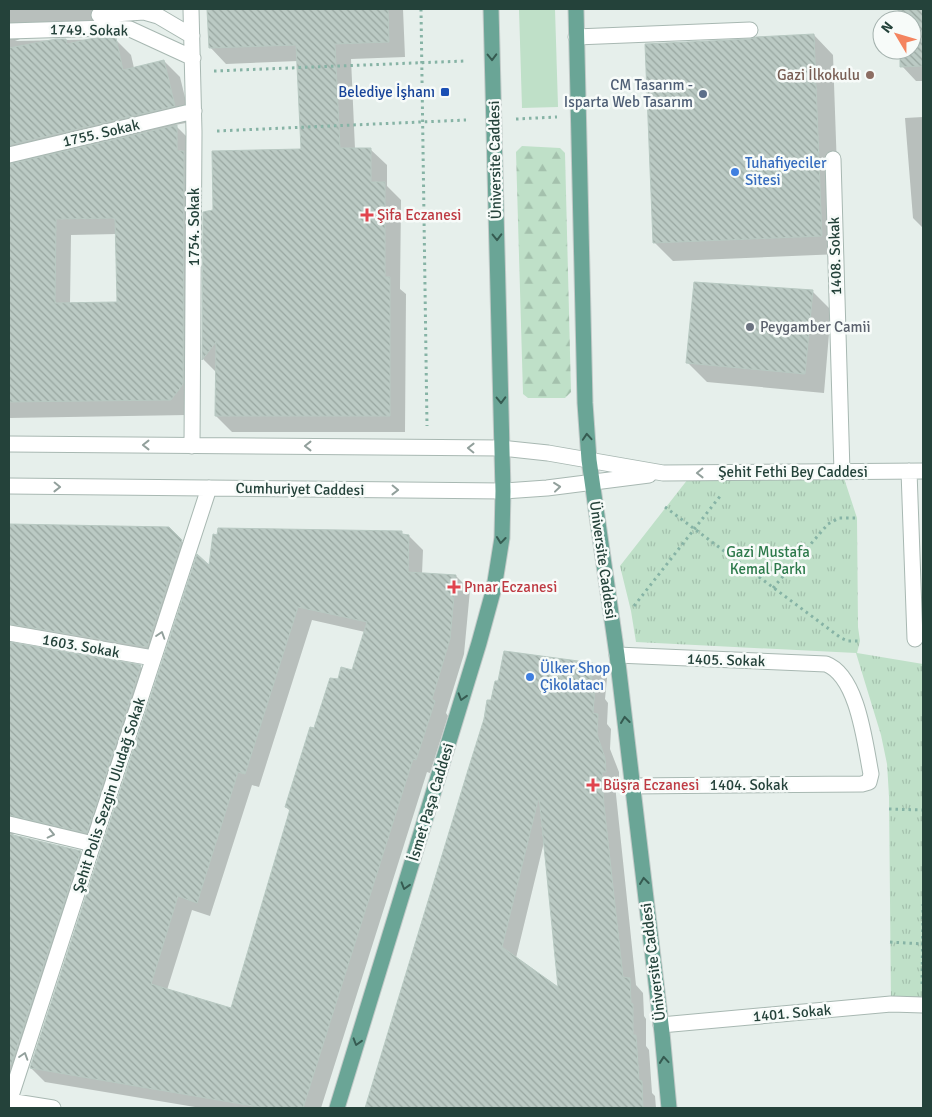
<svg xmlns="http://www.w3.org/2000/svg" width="932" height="1117" font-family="Signika,sans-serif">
<defs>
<pattern id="forest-firs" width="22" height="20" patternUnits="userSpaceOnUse" patternTransform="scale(1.25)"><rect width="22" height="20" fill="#bfe0c8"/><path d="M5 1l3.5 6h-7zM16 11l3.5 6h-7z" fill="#a4c1ad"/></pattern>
<pattern id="park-tufts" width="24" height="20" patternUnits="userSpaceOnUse" patternTransform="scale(1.25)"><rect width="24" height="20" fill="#bfe0c8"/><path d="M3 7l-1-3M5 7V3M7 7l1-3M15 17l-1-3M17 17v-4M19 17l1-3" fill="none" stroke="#a4c1ad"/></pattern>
<pattern id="building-back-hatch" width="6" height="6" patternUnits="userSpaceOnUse" patternTransform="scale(1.25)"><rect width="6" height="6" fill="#bbcac4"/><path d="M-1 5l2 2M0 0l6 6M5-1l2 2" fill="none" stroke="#98a6a0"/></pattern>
</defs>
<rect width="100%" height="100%" fill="#e6efeb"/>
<path fill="#bfe0c8" d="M 519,9 L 555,9 L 558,107 L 522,108 Z"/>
<path fill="url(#forest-firs)" d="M 522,146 L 560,148 L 565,153 L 571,392 L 565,398 L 528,398 L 523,394 L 516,152 Z"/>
<path fill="url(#park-tufts)" d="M 842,472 L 857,518 L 858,627 L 860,641 L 857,653 L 923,664 L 923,1004 L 891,1004 L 889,796 L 887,764 L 881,735 L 856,653 L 636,642 L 631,611 L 620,566 L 688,479 Z"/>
<path fill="#0003" fill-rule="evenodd" d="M 9,9 L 125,9 L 123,21 L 25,37 L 15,41 L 115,39 L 131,55 L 134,68 L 164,61 L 180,77 L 191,122 L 175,125 L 192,142 L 187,415 L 9,418 ZM 117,234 L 118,304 L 70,304 L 71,235 Z
M 209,9 L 403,9 L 405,57 L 351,59 L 355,149 L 370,149 L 387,165 L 387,186 L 401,200 L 400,289 L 406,294 L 405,432 L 232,432 L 216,416 L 217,373 L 203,359 L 204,213 L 215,211 L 302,150 L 298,61 L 226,64 L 210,47 Z
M 900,9 L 923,9 L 923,81 L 916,81 L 902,66 L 901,50 L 912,50 L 912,20 L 900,20 Z
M 814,35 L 833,55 L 840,254 L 673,261 L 654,242 Z
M 923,117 L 923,228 L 913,218 L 905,118 Z
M 812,291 L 831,310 L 824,393 L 707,382 L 688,363 Z
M 9,525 L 168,528 L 195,554 L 160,660 L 19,637 L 13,644 L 141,667 L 154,680 L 100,845 L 19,828 L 12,836 L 80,852 L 94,865 L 24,1077 L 9,1075 Z
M 401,533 L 405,536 L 409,536 L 423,550 L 422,574 L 456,576 L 470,590 L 464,654 L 446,713 L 448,716 L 430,773 L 427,772 L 321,1108 L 201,1108 L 45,1082 L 31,1068 L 210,568 ZM 312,620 L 365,632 L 353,671 L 339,681 L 315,730 L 286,807 L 290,811 L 232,1009 L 167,990 L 192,910 L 210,916 L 252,785 L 259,787 Z
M 593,664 L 607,678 L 605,699 L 608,703 L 607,724 L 611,729 L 610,749 L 619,772 L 619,785 L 615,785 L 636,985 L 643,993 L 644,1016 L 646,1019 L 646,1046 L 649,1050 L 652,1093 L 655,1096 L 656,1108 L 366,1108 L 469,771 ZM 544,842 L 559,990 L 516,958 Z"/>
<path fill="url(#building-back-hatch)" stroke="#b8c9c2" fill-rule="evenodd" d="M 207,9 L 388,9 L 389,42 L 335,44 L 340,148 L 371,148 L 371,182 L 385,182 L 385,277 L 390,277 L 390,416 L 215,416 L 216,342 L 202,360 L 203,212 L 213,210 L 212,151 L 301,149 L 296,45 L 209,48 Z
M 898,9 L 923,9 L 923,66 L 900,67 L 900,50 L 912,50 L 912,20 L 899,20 Z
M 814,34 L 822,236 L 653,243 L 645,44 L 750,39 L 756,37 Z
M 94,38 L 116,38 L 123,70 L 164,60 L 175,106 L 9,145 L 9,48 L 56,39 L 66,39 L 67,44 Z
M 177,125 L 177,151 L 184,151 L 183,384 L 171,400 L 9,402 L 9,164 ZM 115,218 L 117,302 L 55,303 L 56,219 Z
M 694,282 L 813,290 L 805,374 L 686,363 Z
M 9,524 L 169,527 L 182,540 L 147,647 L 9,624 Z
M 218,528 L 402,531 L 402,534 L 409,535 L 408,572 L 456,575 L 450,639 L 432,699 L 435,701 L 416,760 L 413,759 L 303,1108 L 265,1108 L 30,1068 L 197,554 L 209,565 L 213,534 L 217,535 ZM 298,607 L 367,622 L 352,670 L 341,667 L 338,679 L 330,678 L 314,728 L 310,727 L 285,807 L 290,809 L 231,1008 L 151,984 L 178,896 L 197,903 L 238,772 L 245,774 Z
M 9,642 L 141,665 L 87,833 L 9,815 Z
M 504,651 L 593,663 L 591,688 L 595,688 L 593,713 L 598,714 L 597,734 L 605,758 L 606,772 L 602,772 L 604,805 L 623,977 L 630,978 L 631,1003 L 633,1004 L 633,1035 L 636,1035 L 639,1080 L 642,1081 L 643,1108 L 365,1108 L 468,770 L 484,719 L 487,700 L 491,700 L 495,681 L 498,681 ZM 539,796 L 558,987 L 502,947 Z
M 9,834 L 81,851 L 11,1065 L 9,1064 Z"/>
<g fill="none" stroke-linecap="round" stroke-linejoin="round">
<g stroke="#a8b8b2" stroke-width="17">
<path id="minor" d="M 191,9 L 194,132 L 192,446
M 99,15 L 144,12 L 158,16 L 192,36
M 9,31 L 108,28 L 130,29 L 193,58
M 576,37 L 750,30
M 9,155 L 194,111
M 833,159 L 842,472
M 9,444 L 501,448 L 548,453 L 663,473 L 923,471
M 909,471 L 915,639
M 9,486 L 503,491 L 547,488 L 649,475
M 9,633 L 153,658
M 617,655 L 826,664 C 858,676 865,744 871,774 L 869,782 L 862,784 L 632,786
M 9,824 L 93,844
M 661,1025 L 891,1004 L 923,1005
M 9,1101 L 53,1108
M 9,1102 L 209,488"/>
</g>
<g stroke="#c2cac8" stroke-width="17">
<path id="major" d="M 576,9 L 585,403 L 589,460 L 617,655 L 662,1033 L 669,1108
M 337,1108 L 479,643 L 494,588 L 502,538 L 503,491 L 491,9"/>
</g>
<path stroke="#86b3a5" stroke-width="3" stroke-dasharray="2.5 4" stroke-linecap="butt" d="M 421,9 L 427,426
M 214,71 L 464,61
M 516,119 L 557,117
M 217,131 L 466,120
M 665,507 L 841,638 L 848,641 L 860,641
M 773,588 L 828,524 L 839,518 L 857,518
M 634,606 L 721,495
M 889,809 L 923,810
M 890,942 L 923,944
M 922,984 L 923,904"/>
<use href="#minor" stroke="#fff" stroke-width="15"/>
<use href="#major" stroke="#6aa596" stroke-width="15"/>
</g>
<defs><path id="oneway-chevron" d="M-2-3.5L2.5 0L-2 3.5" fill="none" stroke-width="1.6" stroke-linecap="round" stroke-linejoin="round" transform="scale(1.25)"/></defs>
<g stroke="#365b51">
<use href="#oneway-chevron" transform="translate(492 57) rotate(89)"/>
<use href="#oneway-chevron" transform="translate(497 237) rotate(89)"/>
<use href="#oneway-chevron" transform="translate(501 400) rotate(89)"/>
<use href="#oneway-chevron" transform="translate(587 437) rotate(-94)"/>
<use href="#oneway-chevron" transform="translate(501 540) rotate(96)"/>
<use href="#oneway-chevron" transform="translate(462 697) rotate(107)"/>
<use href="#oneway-chevron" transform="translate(625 720) rotate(-97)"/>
<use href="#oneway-chevron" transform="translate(644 881) rotate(-97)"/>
<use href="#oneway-chevron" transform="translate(405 886) rotate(107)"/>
<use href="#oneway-chevron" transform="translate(357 1042) rotate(107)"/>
<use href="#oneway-chevron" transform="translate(664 1060) rotate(-95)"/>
</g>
<g stroke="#92a09c">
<use href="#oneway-chevron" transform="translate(146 445) rotate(-180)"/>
<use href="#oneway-chevron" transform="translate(308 446) rotate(-180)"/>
<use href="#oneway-chevron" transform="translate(471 448) rotate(-179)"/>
<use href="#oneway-chevron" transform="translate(700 473) rotate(179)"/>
<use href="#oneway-chevron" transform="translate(57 487) rotate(1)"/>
<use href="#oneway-chevron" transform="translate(557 487) rotate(-6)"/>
<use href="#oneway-chevron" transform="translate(395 490) rotate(1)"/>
<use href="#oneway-chevron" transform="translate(161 635) rotate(-72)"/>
<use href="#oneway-chevron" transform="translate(51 834) rotate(13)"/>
<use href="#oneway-chevron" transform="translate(24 1056) rotate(-72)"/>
</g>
<circle fill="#8d6e63" stroke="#f7fbf9" stroke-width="2" cx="870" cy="75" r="5"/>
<rect fill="#1a4fb4" stroke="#f7fbf9" stroke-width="2" x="440" y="87" width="10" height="10" rx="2.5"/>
<circle fill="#5c6f8a" stroke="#f7fbf9" stroke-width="2" cx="703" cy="94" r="5"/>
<g fill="#3f7fe0" stroke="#f7fbf9" stroke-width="2">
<circle cx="735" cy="172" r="5"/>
<circle cx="530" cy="677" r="5"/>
</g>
<g fill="#e0444e" stroke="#f7fbf9" stroke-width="2">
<path d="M364.5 207.5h5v5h5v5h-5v5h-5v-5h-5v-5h5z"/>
<path d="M451.5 579.5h5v5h5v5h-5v5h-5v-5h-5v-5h5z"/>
<path d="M590.5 777.5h5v5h5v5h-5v5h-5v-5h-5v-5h5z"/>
</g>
<circle fill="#6b7280" stroke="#f7fbf9" stroke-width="2" cx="750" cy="327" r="5"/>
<g text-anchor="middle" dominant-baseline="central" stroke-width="5" stroke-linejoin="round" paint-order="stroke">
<g font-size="15" fill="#24423a" stroke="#f7fbf9">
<text transform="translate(89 30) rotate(1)">1749. Sokak</text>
<text transform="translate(101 133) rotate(-13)">1755. Sokak</text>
<text transform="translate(495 160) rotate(-91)">Üniversite Caddesi</text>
<text transform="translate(194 227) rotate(-90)">1754. Sokak</text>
<text transform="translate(835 256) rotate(-92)">1408. Sokak</text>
<text x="793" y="472">Şehit Fethi Bey Caddesi</text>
<text transform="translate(300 489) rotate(1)">Cumhuriyet Caddesi</text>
<text transform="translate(603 560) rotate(82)">Üniversite Caddesi</text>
<text transform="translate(81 646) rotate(10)">1603. Sokak</text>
<text transform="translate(726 660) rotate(2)">1405. Sokak</text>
<text x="749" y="785">1404. Sokak</text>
<text transform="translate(109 795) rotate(-72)">Şehit Polis Sezgin Uludağ Sokak</text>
<text transform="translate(431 802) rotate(-73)">İsmet Paşa Caddesi</text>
<text transform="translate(653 962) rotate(-97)">Üniversite Caddesi</text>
<text transform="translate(792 1013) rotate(-5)">1401. Sokak</text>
</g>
<g font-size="15" fill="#785e54" stroke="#f7fbf9" text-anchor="end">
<text x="860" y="75">Gazi İlkokulu</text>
</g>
<g font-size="15" fill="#4e5e75" stroke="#f7fbf9" text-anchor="end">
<text x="693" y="85">CM Tasarım -<tspan x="693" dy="17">Isparta Web Tasarım</tspan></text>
</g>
<g font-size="15" fill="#164399" stroke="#f7fbf9" text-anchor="end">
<text x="435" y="92">Belediye İşhanı</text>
</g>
<g font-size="15" fill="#366cbe" stroke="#f7fbf9" text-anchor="start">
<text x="745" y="163">Tuhafiyeciler<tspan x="745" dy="17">Sitesi</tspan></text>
<text x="540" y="668">Ülker Shop<tspan x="540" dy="17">Çikolatacı</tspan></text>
</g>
<g font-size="15" fill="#be3a42" stroke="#f7fbf9" text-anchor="start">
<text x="377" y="215">Şifa Eczanesi</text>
<text x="464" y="587">Pınar Eczanesi</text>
<text x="603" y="785">Büşra Eczanesi</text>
</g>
<g font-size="15" fill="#5b616d" stroke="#f7fbf9" text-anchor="start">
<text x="760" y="327">Peygamber Camii</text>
</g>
<g font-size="15" fill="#2d7a4b" stroke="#f7fbf9">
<text x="768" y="552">Gazi Mustafa<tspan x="768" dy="17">Kemal Parkı</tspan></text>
</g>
</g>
<rect width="932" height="1117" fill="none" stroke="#24423a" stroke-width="20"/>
<g transform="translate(897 35) rotate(308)"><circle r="24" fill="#f7fbf9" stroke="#a3b1ad"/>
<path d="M0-4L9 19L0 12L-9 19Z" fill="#f4845f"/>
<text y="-8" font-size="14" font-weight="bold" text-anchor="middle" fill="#24423a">N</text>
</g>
</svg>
